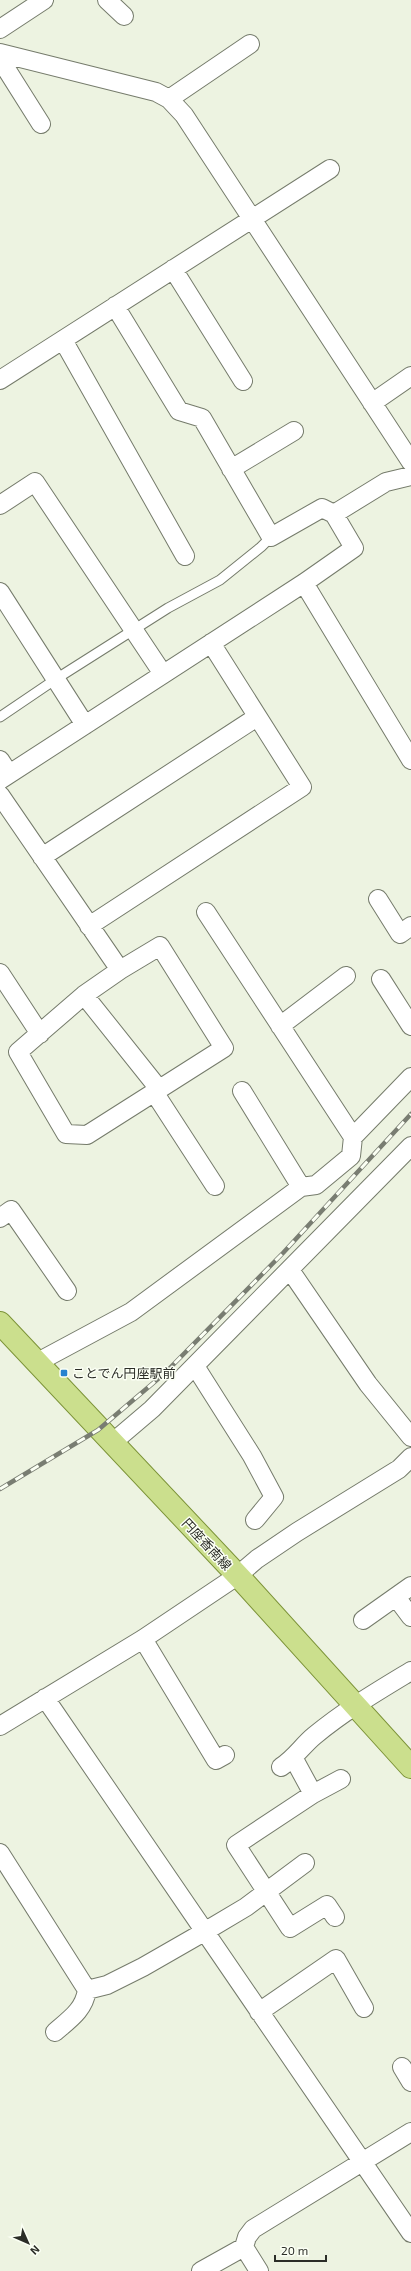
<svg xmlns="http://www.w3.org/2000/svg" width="411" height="2271" font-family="'Exo 2','Noto Sans JP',sans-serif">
<rect width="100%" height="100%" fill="#edf3e1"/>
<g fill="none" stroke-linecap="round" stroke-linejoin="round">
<g stroke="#757b6b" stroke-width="11">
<path id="lane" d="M 0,717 L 56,679 L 168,608 L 220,580 L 261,547 L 271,537"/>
</g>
<g stroke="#757b6b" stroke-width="20">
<path id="street" d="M 107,0 L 124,16
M 0,29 L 44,0
M 0,53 L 156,92 L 169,99 L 184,115 L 411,462
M 0,59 L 41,124
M 169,99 L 250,44
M 173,269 L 243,381
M 115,306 L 179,411 L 202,418 L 271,537 L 322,508 L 334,514
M 63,340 L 185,556
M 0,380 L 330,169
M 372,403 L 411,376
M 231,469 L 294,431
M 0,505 L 35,482 L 163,674
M 304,583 L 411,760
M 0,592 L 85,725
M 0,760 L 9,774
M 0,780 L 304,583 L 354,548 L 334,514 L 386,482 L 411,476
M 0,795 L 120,970
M 42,857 L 257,717
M 378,899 L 400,934 L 411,926
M 206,912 L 353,1137
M 89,926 L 302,787 L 211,643
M 160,946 L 224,1048 L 87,1135 L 66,1134 L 18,1052 L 84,995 L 120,970 Z
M 0,973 L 40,1034
M 381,979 L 411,1026
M 84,995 L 159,1089
M 280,1026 L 346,976
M 242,1091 L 301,1187
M 154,1092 L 215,1186
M 0,1218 L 11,1210 L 67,1291
M 290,1270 L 368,1384 L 411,1437
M 36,1363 L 131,1312 L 301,1187 L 316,1185 L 351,1156 L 353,1137 L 411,1077
M 195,1366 L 252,1456 L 274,1497 L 255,1520
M 112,1443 L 152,1409 L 411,1146
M 396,1597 L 411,1617
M 363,1620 L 411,1586
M 143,1639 L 216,1760 L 225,1755
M 45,1698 L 411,2233
M 0,1726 L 143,1639 L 237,1576 L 257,1559 L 297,1532 L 399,1469 L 411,1457
M 294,1759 L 313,1794
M 281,1767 C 295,1758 302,1746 314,1736 C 344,1711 378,1691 411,1671
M 0,1853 L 87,1990 L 107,1985 L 143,1967 L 204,1932 L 246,1907 L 305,1863
M 335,1917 L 327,1905 L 290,1928 L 236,1845 L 313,1794 L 341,1779
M 259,2012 L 336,1959 L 364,2008
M 55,2032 C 70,2019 84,2010 87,1990
M 402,2067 L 411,2082
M 244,2247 L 259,2271
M 201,2271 L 244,2247 L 247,2237 L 253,2229 L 411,2132"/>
</g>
<g stroke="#7c9338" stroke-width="24">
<path id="primary" d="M 0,1323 L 241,1579 L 411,1767"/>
</g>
<use href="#lane" stroke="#fff" stroke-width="9"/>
<use href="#street" stroke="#fff" stroke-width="18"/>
<use href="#primary" stroke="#cbdf8d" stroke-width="22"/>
<g stroke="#797d72" stroke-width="4.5">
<path id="rail" d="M 0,1489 L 98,1430 L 165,1373 L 283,1253 L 411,1114"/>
</g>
<use href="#rail" stroke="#fbfff4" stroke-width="3" stroke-dasharray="9" stroke-linecap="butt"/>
</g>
<rect fill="#2683cf" stroke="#fbfff4" stroke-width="1.5" x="60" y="1369" width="8" height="8" rx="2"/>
<g text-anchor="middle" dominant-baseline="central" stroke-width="3" stroke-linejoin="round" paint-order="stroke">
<g font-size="13" fill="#2b2d27" stroke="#fbfff4" text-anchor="start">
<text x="72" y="1373">ことでん円座駅前</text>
</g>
<g font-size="13" fill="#2b2d27" stroke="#fbfff4">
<text transform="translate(207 1544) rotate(47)">円座香南線</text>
</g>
</g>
<g transform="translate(28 2243) rotate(135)" stroke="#fbfff4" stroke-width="3" paint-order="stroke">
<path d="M0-3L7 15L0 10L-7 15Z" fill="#2b2d27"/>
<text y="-6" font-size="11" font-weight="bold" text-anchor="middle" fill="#2b2d27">N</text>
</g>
<path d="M275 2255v6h51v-6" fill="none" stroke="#2b2d27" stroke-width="2"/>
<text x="281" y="2255" font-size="12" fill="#2b2d27" stroke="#fbfff4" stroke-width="3" paint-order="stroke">20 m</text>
</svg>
